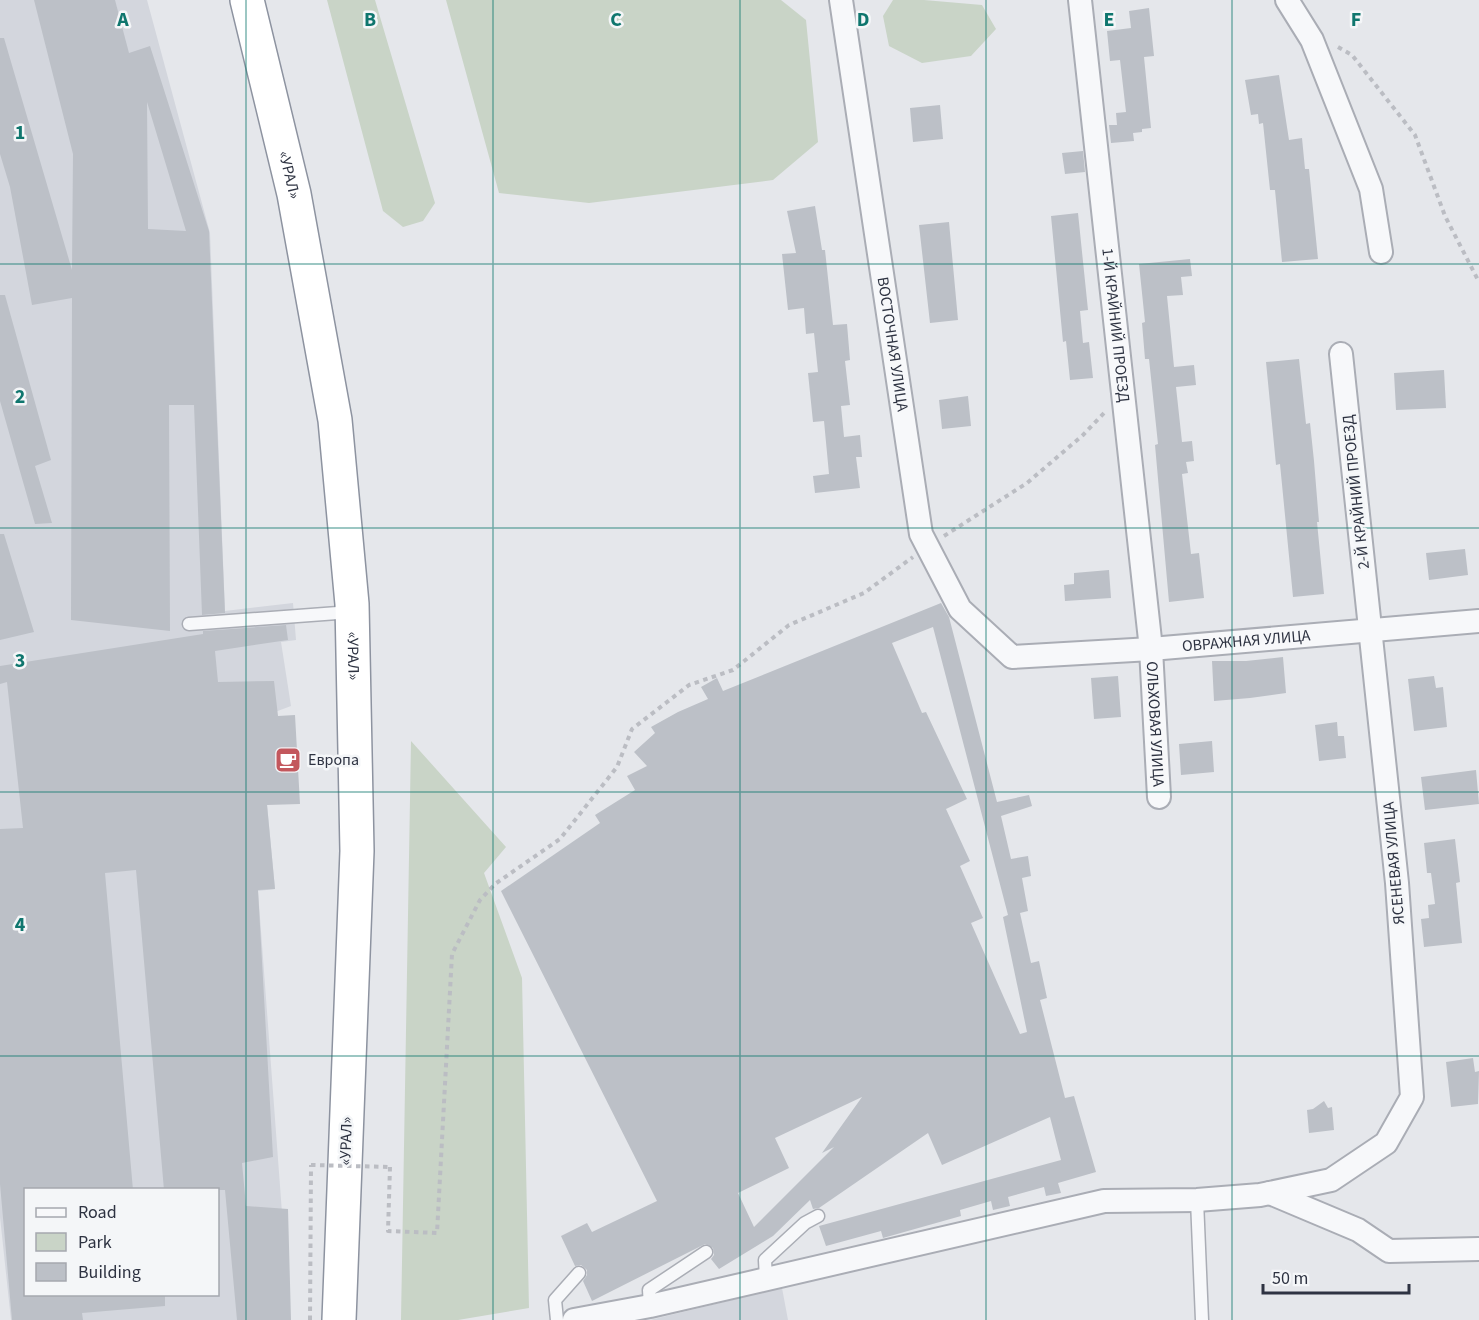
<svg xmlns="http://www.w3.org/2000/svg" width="1479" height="1320" font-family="'Source Sans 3',sans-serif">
<rect width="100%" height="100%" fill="#e5e7eb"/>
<path fill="#d3d6dd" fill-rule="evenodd" d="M 0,0 L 147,0 L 210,233 L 225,611 L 293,603 L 296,640 L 281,642 L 291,706 L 259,718 L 275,889 L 258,891 L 290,1320 L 11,1320 L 0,1217 ZM 26,1190 L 218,1190 L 218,1294 L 26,1294 Z
M 782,1288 L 788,1320 L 650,1320 Z"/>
<path fill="#c9d4c7" d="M 327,0 L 375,0 L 435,203 L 423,221 L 403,227 L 383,211 Z
M 446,0 L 781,0 L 806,20 L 818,142 L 773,180 L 589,203 L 499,193 Z
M 893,0 L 924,0 L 982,5 L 996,29 L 971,56 L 922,63 L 889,46 L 883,16 Z
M 411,741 L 506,847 L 484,873 L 522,978 L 529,1308 L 458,1320 L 401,1320 Z"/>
<path fill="#bcc0c7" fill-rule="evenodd" d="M 34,0 L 115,0 L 129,53 L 150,46 L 209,231 L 225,613 L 202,615 L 194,405 L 169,405 L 170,631 L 71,620 L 72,298 L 32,305 L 10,187 L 0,154 L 0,38 L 4,38 L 72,270 L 73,154 ZM 147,102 L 186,231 L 148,229 Z
M 1149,8 L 1154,56 L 1144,57 L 1151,128 L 1142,129 L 1142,132 L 1133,133 L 1134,141 L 1111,143 L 1109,125 L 1117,125 L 1116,113 L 1126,112 L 1120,60 L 1110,61 L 1107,31 L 1131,28 L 1129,11 Z
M 1279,75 L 1289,140 L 1302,138 L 1305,169 L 1309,169 L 1318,259 L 1282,262 L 1275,190 L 1270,190 L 1263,123 L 1259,124 L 1258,114 L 1251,115 L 1245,80 Z
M 940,105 L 943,139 L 913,142 L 910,108 Z
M 1083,151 L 1085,172 L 1065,174 L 1062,153 Z
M 815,206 L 822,250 L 825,250 L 833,325 L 847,324 L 850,360 L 845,361 L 850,405 L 841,406 L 844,437 L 860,435 L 862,457 L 856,457 L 860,488 L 815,493 L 813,476 L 829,474 L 824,421 L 813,422 L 808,373 L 818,372 L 814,333 L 806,334 L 804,308 L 788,310 L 782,254 L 796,253 L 787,211 Z
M 1078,213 L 1088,310 L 1080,311 L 1083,343 L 1089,342 L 1093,378 L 1070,380 L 1066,341 L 1063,342 L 1051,216 Z
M 949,222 L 958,320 L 930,323 L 919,225 Z
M 1190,259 L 1192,276 L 1181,277 L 1183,295 L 1167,296 L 1174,367 L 1194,365 L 1196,385 L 1176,387 L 1182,442 L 1192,441 L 1194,461 L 1186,462 L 1188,473 L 1182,474 L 1191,554 L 1199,553 L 1204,598 L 1169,602 L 1155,445 L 1158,444 L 1149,359 L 1145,359 L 1142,323 L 1145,322 L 1139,264 Z
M 0,295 L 5,295 L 51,460 L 35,466 L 52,523 L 35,524 L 0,401 Z
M 1299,359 L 1306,424 L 1310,423 L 1314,461 L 1319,522 L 1317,522 L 1324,594 L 1293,597 L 1280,464 L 1276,465 L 1266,362 Z
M 1444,370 L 1446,408 L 1396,410 L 1394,373 Z
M 968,396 L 971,426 L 942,429 L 939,400 Z
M 0,534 L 4,534 L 34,632 L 0,640 Z
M 1465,549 L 1468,575 L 1429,580 L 1426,553 Z
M 1109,570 L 1111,598 L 1065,601 L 1064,585 L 1074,584 L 1074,573 Z
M 941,603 L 949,617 L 997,802 L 1029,795 L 1032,806 L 1001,816 L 1011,859 L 1028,856 L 1031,876 L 1022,878 L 1028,911 L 1020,913 L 1031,963 L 1039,961 L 1047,998 L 1040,1000 L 1065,1098 L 1074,1096 L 1096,1172 L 1058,1183 L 1061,1193 L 1046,1196 L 1044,1187 L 1008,1197 L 1010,1206 L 993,1210 L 991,1201 L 960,1210 L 961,1216 L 883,1238 L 881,1231 L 826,1246 L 819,1226 L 1061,1160 L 1050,1117 L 942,1165 L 928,1133 L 819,1208 L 813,1209 L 810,1200 L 773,1236 L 719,1269 L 711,1259 L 714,1255 L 713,1248 L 705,1244 L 592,1301 L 583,1281 L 587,1275 L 587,1270 L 581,1265 L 575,1266 L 561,1236 L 587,1223 L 592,1232 L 657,1201 L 501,891 L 600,823 L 595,815 L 635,790 L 627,776 L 647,766 L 634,752 L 655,733 L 651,727 L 678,712 L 708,699 L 701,687 L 717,678 L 723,691 ZM 933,627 L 1008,915 L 1003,917 L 1027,1032 L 1020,1034 L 971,923 L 983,918 L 960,866 L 970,861 L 946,809 L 967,799 L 926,712 L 922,713 L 892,643 ZM 862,1097 L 822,1153 L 834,1147 L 754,1227 L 738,1193 L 789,1168 L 775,1138 Z
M 286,625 L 288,640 L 215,651 L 218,682 L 274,681 L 278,716 L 295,715 L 300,804 L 267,805 L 275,889 L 258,890 L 273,1157 L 242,1163 L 246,1206 L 288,1209 L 291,1320 L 237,1320 L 225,1190 L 164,1190 L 136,870 L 105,873 L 133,1190 L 26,1190 L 26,1294 L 165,1294 L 165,1306 L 82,1313 L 83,1320 L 12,1320 L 0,1184 L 0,829 L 23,828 L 7,682 L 0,684 L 0,666 L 203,634 L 203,631 Z
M 1283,657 L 1286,693 L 1250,698 L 1214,701 L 1212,661 L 1246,661 Z
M 1118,676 L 1121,717 L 1094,719 L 1091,678 Z
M 1434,676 L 1436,688 L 1443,687 L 1447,727 L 1414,731 L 1408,679 Z
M 1337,722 L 1338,736 L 1344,736 L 1346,758 L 1319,761 L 1315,725 Z
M 1212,741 L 1214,772 L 1181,775 L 1179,744 Z
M 1476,770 L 1479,804 L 1425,810 L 1421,777 Z
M 1455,839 L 1460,882 L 1456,883 L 1462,943 L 1424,947 L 1421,919 L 1429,918 L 1428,905 L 1435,904 L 1431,873 L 1427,873 L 1424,843 Z
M 1473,1058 L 1475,1072 L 1479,1071 L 1478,1104 L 1451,1107 L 1446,1062 Z
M 1324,1101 L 1328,1108 L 1332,1107 L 1334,1130 L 1309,1133 L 1307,1110 L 1313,1109 Z"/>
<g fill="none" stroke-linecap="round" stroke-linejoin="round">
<g stroke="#aaadb5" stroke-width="15">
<path id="service" d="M 189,624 L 351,612
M 1197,1200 L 1202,1320
M 766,1279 L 765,1260 L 805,1223 L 818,1216
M 650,1306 L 649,1290 L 706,1252
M 557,1320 L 555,1300 L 579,1273"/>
</g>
<g stroke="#aaadb5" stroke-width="26">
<g id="minor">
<path id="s1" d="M 841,0 L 921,534 L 960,609 L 1012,657 L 1151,649 L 1479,621"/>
<path id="s2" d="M 1080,0 L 1151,649 L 1159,797"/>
<path d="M 1287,0 L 1312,40 L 1371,189 L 1381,252"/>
<path d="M 1270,1193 L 1358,1230 L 1389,1251 L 1479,1249"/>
<path d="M 574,1320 L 650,1306 L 1104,1201 L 1197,1200 L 1260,1195 L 1331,1180 L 1386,1143 L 1412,1097 L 1397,883 L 1341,354"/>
</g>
</g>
<g stroke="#8d93a0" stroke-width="36">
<g id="trunk">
<path id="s3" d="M 247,0 L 294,194 L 335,420 L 352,604 L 357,851 L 339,1320"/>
</g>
</g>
<path stroke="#bbbdc3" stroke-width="4" stroke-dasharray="4.5 4.5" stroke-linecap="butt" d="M 1338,47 L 1352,55 L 1415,135 L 1445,216 L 1479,282
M 944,536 L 1027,483 L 1083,435 L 1106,411
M 390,1167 L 388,1231 L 437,1233 L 452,954 L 480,900 L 495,884 L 560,839 L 617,767 L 632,729 L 689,685 L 733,670 L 789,625 L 864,593 L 913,557
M 310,1320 L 311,1165"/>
<use href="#service" stroke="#f7f8fa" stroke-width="12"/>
<use href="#minor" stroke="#f7f8fa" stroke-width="22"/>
<use href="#trunk" stroke="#fff" stroke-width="33"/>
<path stroke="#bbbdc3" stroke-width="4" stroke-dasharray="4.5 4.5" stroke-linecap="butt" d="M 311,1165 L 390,1167"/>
</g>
<path fill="none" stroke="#0f766e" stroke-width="1.5" stroke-opacity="0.55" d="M 246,0 L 246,1320M 493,0 L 493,1320M 740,0 L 740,1320M 986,0 L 986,1320M 1232,0 L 1232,1320M 0,264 L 1479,264M 0,528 L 1479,528M 0,792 L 1479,792M 0,1056 L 1479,1056"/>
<defs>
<g id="cafe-square" transform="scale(1.35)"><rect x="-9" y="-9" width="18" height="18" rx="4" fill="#c3575d" stroke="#f4f6f8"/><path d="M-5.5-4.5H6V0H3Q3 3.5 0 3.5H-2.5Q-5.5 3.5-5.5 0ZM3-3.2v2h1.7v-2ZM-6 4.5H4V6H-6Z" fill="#fff"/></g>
</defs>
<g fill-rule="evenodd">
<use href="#cafe-square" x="288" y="760"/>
</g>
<g text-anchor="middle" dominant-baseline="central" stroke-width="5" stroke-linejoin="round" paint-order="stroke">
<g font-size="16" fill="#2e3342" stroke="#f4f6f8">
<text stroke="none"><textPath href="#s3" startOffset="180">«УРАЛ»</textPath></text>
<text stroke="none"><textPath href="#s2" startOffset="327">1-Й КРАЙНИЙ ПРОЕЗД</textPath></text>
<text stroke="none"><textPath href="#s1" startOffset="348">ВОСТОЧНАЯ УЛИЦА</textPath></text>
<text transform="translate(1356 492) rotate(-96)">2-Й КРАЙНИЙ ПРОЕЗД</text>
<text stroke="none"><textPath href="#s1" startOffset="930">ОВРАЖНАЯ УЛИЦА</textPath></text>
<text stroke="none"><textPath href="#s3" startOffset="666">«УРАЛ»</textPath></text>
<text stroke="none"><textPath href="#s2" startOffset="728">ОЛЬХОВАЯ УЛИЦА</textPath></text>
<text transform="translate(1394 863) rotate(-95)">ЯСЕНЕВАЯ УЛИЦА</text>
<text transform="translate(346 1141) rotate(-88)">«УРАЛ»</text>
</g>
<g font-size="16" fill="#2e3342" stroke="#f4f6f8" text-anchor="start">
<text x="308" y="760">Европа</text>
</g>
</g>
<g font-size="20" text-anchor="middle" font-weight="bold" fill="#0f766e" stroke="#f4f6f8" stroke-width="5" stroke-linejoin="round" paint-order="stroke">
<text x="123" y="26">A</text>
<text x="370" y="26">B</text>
<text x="616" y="26">C</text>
<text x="863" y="26">D</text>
<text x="1109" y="26">E</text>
<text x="1356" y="26">F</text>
<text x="20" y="139">1</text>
<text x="20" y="403">2</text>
<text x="20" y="667">3</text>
<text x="20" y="931">4</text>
</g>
<rect x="24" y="1188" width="195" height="108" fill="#f4f6f8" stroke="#a5a8af" stroke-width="1.5"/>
<rect x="36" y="1208" width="30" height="9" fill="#f7f8fa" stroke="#a5a8af" stroke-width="1.5"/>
<text x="78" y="1218" font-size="18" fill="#2e3342">Road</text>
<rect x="36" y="1233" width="30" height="18" fill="#c9d4c7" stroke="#a5a8af" stroke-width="1.5"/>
<text x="78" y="1248" font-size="18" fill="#2e3342">Park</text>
<rect x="36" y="1263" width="30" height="18" fill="#bcc0c7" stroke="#a5a8af" stroke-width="1.5"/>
<text x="78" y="1278" font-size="18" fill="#2e3342">Building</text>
<path d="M1263 1284v9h146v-9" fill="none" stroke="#2e3342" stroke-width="3"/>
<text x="1272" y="1284" font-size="18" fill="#2e3342" stroke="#f4f6f8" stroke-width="4.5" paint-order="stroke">50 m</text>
</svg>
